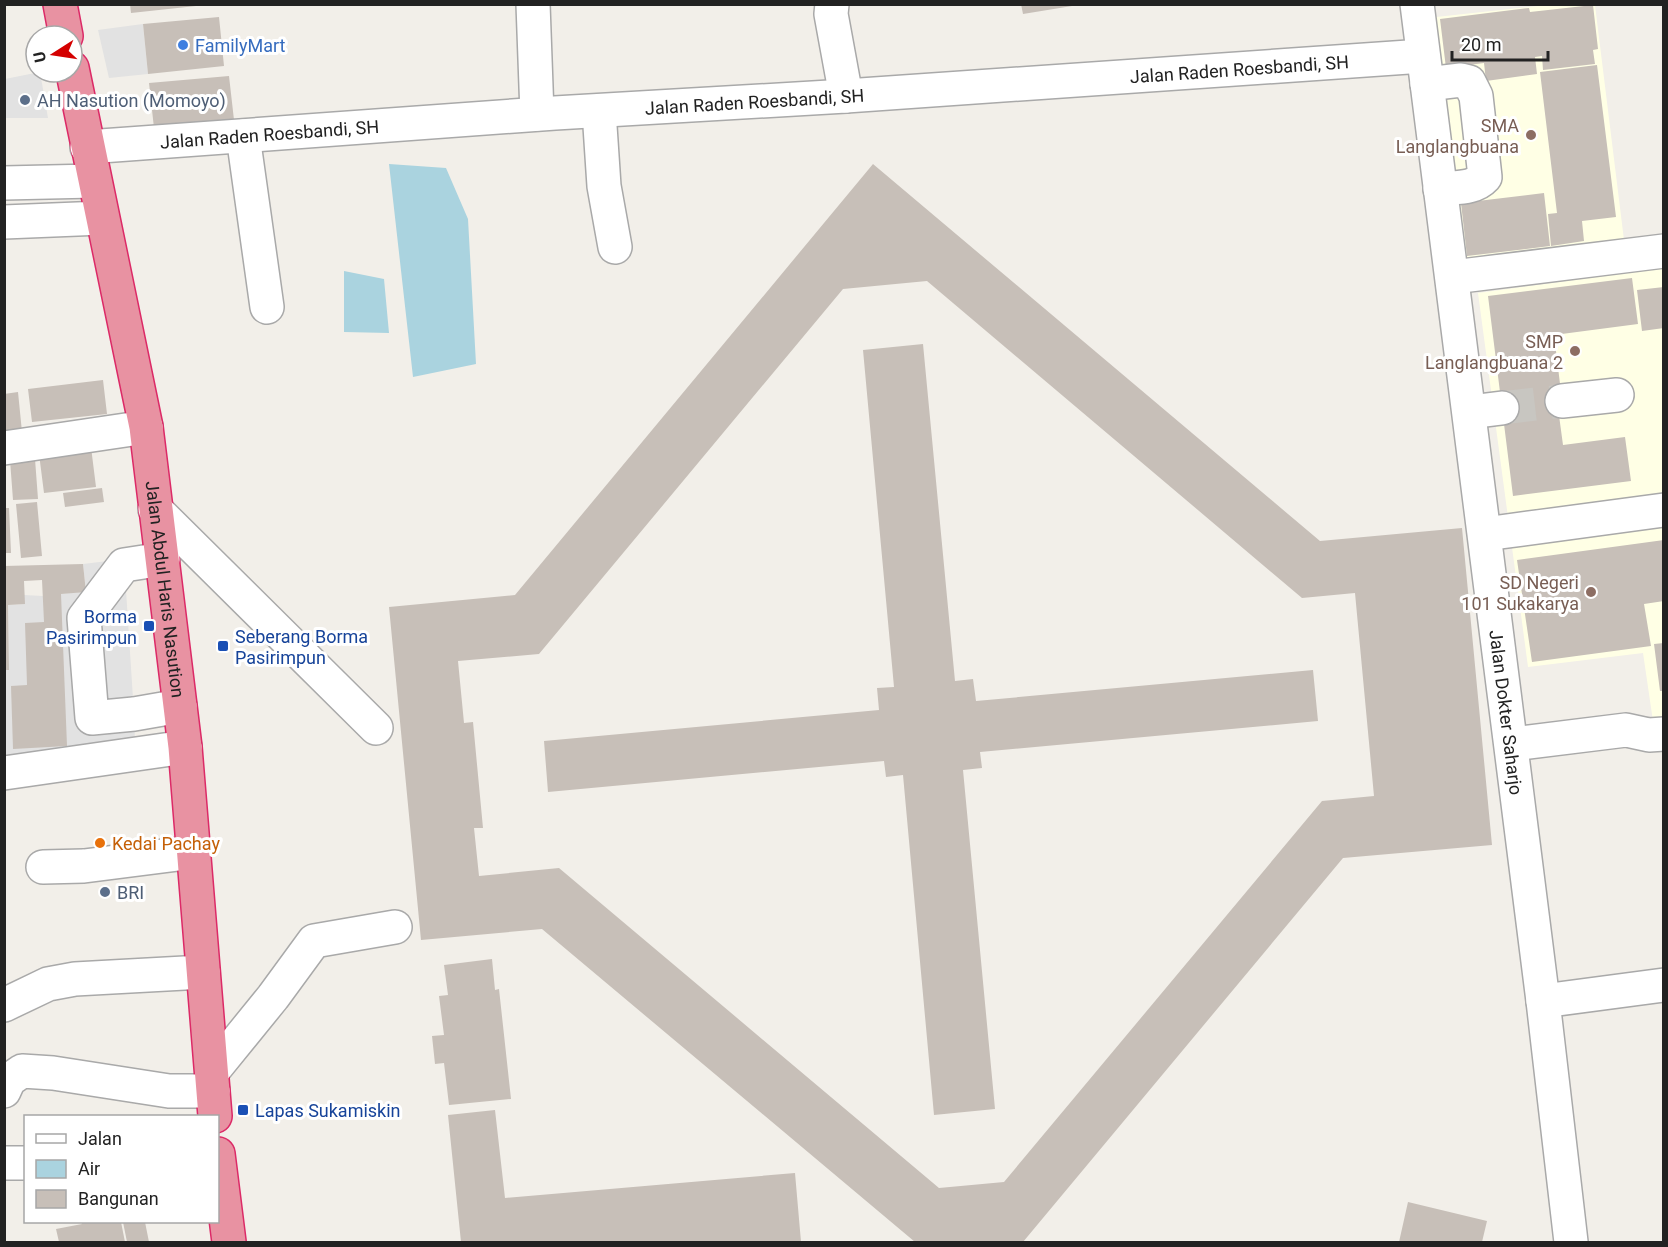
<svg xmlns="http://www.w3.org/2000/svg" width="1668" height="1247" font-family="Roboto,sans-serif">
<rect width="100%" height="100%" fill="#f2efe9"/>
<path fill="#ffffe5" d="M 1547,5 L 1595,5 L 1624,240 L 1465,259 L 1436,17 Z
M 1663,268 L 1663,727 L 1654,728 L 1643,653 L 1528,667 L 1478,293 Z"/>
<path fill="#e2e2e2" d="M 143,24 L 148,74 L 109,78 L 98,30 Z
M 40,72 L 48,118 L 6,118 L 5,79 Z
M 124,559 L 134,714 L 135,743 L 5,759 L 4,670 L 9,670 L 8,605 L 24,604 L 24,595 L 43,596 L 86,591 L 83,564 Z"/>
<path fill="#aad3df" d="M 389,164 L 446,168 L 468,219 L 476,364 L 413,377 Z
M 344,271 L 384,279 L 389,333 L 344,332 Z"/>
<path fill="#c7bfb8" fill-rule="evenodd" d="M 130,4 L 196,4 L 196,6 L 131,13 Z
M 1021,4 L 1072,4 L 1072,6 L 1023,14 Z
M 1593,5 L 1598,49 L 1593,50 L 1595,64 L 1543,70 L 1542,56 L 1535,57 L 1537,74 L 1486,81 L 1484,63 L 1446,68 L 1440,19 L 1529,8 L 1530,12 Z
M 219,17 L 224,66 L 148,74 L 143,24 Z
M 1597,65 L 1616,217 L 1582,221 L 1584,241 L 1551,246 L 1548,214 L 1557,213 L 1540,72 Z
M 229,76 L 234,120 L 154,128 L 149,83 Z
M 873,164 L 1320,541 L 1462,528 L 1492,845 L 1343,858 L 1023,1242 L 915,1242 L 542,929 L 421,940 L 389,607 L 515,595 ZM 927,281 L 1302,598 L 1355,593 L 1374,796 L 1322,801 L 1004,1182 L 939,1188 L 559,868 L 479,876 L 474,828 L 483,828 L 473,722 L 464,723 L 458,661 L 539,654 L 843,289 Z
M 1544,193 L 1550,246 L 1467,256 L 1461,203 Z
M 1632,278 L 1638,324 L 1554,335 L 1563,408 L 1558,408 L 1563,445 L 1625,437 L 1631,481 L 1513,496 L 1488,296 Z
M 1664,287 L 1664,328 L 1642,331 L 1637,290 Z
M 923,344 L 955,681 L 973,679 L 976,701 L 1313,670 L 1318,721 L 980,752 L 982,768 L 963,770 L 995,1109 L 934,1115 L 903,775 L 886,777 L 884,761 L 548,792 L 544,741 L 879,710 L 877,688 L 894,687 L 863,350 Z
M 103,380 L 107,414 L 32,422 L 28,389 Z
M 18,392 L 22,432 L 4,434 L 4,394 Z
M 90,439 L 96,487 L 44,493 L 38,446 Z
M 35,459 L 38,499 L 13,500 L 10,460 Z
M 102,488 L 104,502 L 65,507 L 63,493 Z
M 37,502 L 42,556 L 21,558 L 16,504 Z
M 4,508 L 9,508 L 11,553 L 4,553 Z
M 1664,540 L 1664,601 L 1644,604 L 1651,646 L 1532,662 L 1517,560 Z
M 83,564 L 86,592 L 61,594 L 67,746 L 13,749 L 11,686 L 27,685 L 25,623 L 44,622 L 42,580 L 24,581 L 25,604 L 8,605 L 9,670 L 4,670 L 4,566 Z
M 1664,643 L 1664,691 L 1660,691 L 1654,644 Z
M 492,959 L 495,990 L 499,989 L 511,1099 L 449,1105 L 444,1063 L 435,1064 L 432,1036 L 444,1035 L 439,996 L 448,995 L 444,965 Z
M 495,1110 L 505,1198 L 795,1173 L 801,1242 L 461,1242 L 448,1115 Z
M 1408,1202 L 1487,1221 L 1482,1242 L 1399,1242 Z
M 81,1222 L 121,1222 L 125,1242 L 59,1242 L 56,1229 L 82,1224 Z
M 123,1222 L 145,1222 L 149,1242 L 127,1242 Z"/>
<g fill="none" stroke-linecap="round" stroke-linejoin="round">
<path stroke="#c8c6c1" stroke-width="33" stroke-dasharray="33 16" stroke-linecap="butt" d="M 1502,408 L 1562,401"/>
<g stroke="#a9a9a9" stroke-width="36">
<g id="minor">
<path d="M 533,4 L 537,114"/>
<path d="M 832,4 L 831,14 L 846,96"/>
<path id="s1" d="M 1417,4 L 1543,1001 L 1571,1242"/>
<path d="M 1427,84 L 1461,80 L 1469,82 L 1476,96 L 1485,177 C 1474,189 1456,187 1440,189"/>
<path d="M 599,111 L 604,186 L 615,247"/>
<path d="M 243,136 L 267,307"/>
<path id="s2" d="M 87,147 L 555,113 L 846,96 L 1423,56"/>
<path d="M 4,183 L 94,181"/>
<path d="M 4,222 L 102,218"/>
<path d="M 1453,277 L 1664,251"/>
<path d="M 1562,401 L 1617,395"/>
<path d="M 1470,412 L 1502,408"/>
<path d="M 4,448 L 146,427"/>
<path d="M 155,509 L 376,728"/>
<path d="M 1485,534 L 1664,510"/>
<path d="M 163,559 L 124,565 L 84,618 L 92,718 L 134,714 L 180,706"/>
<path d="M 1512,744 L 1626,730 L 1649,735 L 1664,734"/>
<path d="M 4,773 L 185,747"/>
<path d="M 43,867 L 84,866 L 194,852"/>
<path d="M 1543,1001 L 1664,985"/>
<path d="M 4,1005 L 48,984 L 75,979 L 203,972"/>
<path d="M 212,1072 L 273,997 L 314,941 L 395,927"/>
<path d="M 4,1091 L 9,1080 L 22,1071 L 53,1073 L 169,1091 L 213,1091"/>
<path d="M 4,1163 L 26,1163"/>
</g>
</g>
<g stroke="#dc2a67" stroke-width="36">
<g id="highway">
<path d="M 60,4 L 66,36"/>
<path id="s3" d="M 72,68 L 146,427 L 185,747 L 215,1116"/>
<path d="M 218,1154 L 229,1242"/>
</g>
</g>
<use href="#minor" stroke="#fff" stroke-width="33"/>
<use href="#highway" stroke="#e892a2" stroke-width="33"/>
</g>
<circle fill="#3f7fe0" stroke="#fff" stroke-width="2" cx="183" cy="45" r="6"/>
<g fill="#5c6f8a" stroke="#fff" stroke-width="2">
<circle cx="25" cy="100" r="6"/>
<circle cx="105" cy="892" r="6"/>
</g>
<g fill="#8d6e63" stroke="#fff" stroke-width="2">
<circle cx="1531" cy="135" r="6"/>
<circle cx="1575" cy="351" r="6"/>
<circle cx="1591" cy="592" r="6"/>
</g>
<g fill="#1a4fb4" stroke="#fff" stroke-width="2">
<rect x="143" y="620" width="12" height="12" rx="3"/>
<rect x="217" y="640" width="12" height="12" rx="3"/>
<rect x="237" y="1104" width="12" height="12" rx="3"/>
</g>
<circle fill="#e8710a" stroke="#fff" stroke-width="2" cx="100" cy="843" r="6"/>
<g text-anchor="middle" dominant-baseline="central" stroke-width="6" stroke-linejoin="round" paint-order="stroke">
<g font-size="18" fill="#366cbe" stroke="#fff" text-anchor="start">
<text x="195" y="45">FamilyMart</text>
</g>
<g font-size="18" fill="#222" stroke="#fff">
<text stroke="none"><textPath href="#s2" startOffset="1155">Jalan Raden Roesbandi, SH</textPath></text>
<text stroke="none"><textPath href="#s2" startOffset="669">Jalan Raden Roesbandi, SH</textPath></text>
<text stroke="none"><textPath href="#s2" startOffset="183">Jalan Raden Roesbandi, SH</textPath></text>
<text stroke="none"><textPath href="#s3" startOffset="530">Jalan Abdul Haris Nasution</textPath></text>
<text stroke="none"><textPath href="#s1" startOffset="714">Jalan Dokter Saharjo</textPath></text>
</g>
<g font-size="18" fill="#4e5e75" stroke="#fff" text-anchor="start">
<text x="37" y="100">AH Nasution (Momoyo)</text>
<text x="117" y="892">BRI</text>
</g>
<g font-size="18" fill="#785e54" stroke="#fff" text-anchor="end">
<text x="1519" y="125">SMA<tspan x="1519" dy="21">Langlangbuana</tspan></text>
<text x="1563" y="341">SMP<tspan x="1563" dy="21">Langlangbuana 2</tspan></text>
<text x="1579" y="582">SD Negeri<tspan x="1579" dy="21">101 Sukakarya</tspan></text>
</g>
<g font-size="18" fill="#164399" stroke="#fff" text-anchor="start">
<text x="137" y="616" text-anchor="end">Borma<tspan x="137" dy="21">Pasirimpun</tspan></text>
<text x="235" y="636">Seberang Borma<tspan x="235" dy="21">Pasirimpun</tspan></text>
<text x="255" y="1110">Lapas Sukamiskin</text>
</g>
<g font-size="18" fill="#c56008" stroke="#fff" text-anchor="start">
<text x="112" y="843">Kedai Pachay</text>
</g>
</g>
<rect width="1668" height="1247" fill="none" stroke="#222222" stroke-width="12"/>
<rect x="24" y="1115" width="195" height="108" fill="#ffffff" stroke="#a7a7a7" stroke-width="1.5"/>
<rect x="36" y="1134" width="30" height="9" fill="#ffffff" stroke="#a7a7a7" stroke-width="1.5"/>
<text x="78" y="1145" font-size="18" fill="#222222">Jalan</text>
<rect x="36" y="1160" width="30" height="18" fill="#aad3df" stroke="#a7a7a7" stroke-width="1.5"/>
<text x="78" y="1175" font-size="18" fill="#222222">Air</text>
<rect x="36" y="1190" width="30" height="18" fill="#c7bfb8" stroke="#a7a7a7" stroke-width="1.5"/>
<text x="78" y="1205" font-size="18" fill="#222222">Bangunan</text>
<g transform="translate(54 54) rotate(258)"><circle r="28" fill="#ffffff" stroke="#a7a7a7" stroke-width="1.5"/>
<path d="M0-4.5L10 22L0 15L-10 22Z" fill="#d40000"/>
<text y="-9" font-size="16" font-weight="bold" text-anchor="middle" fill="#222222">U</text>
</g>
<path d="M1452 51v9h96v-9" fill="none" stroke="#222222" stroke-width="3"/>
<text x="1461" y="51" font-size="18" fill="#222222" stroke="#ffffff" stroke-width="4.5" paint-order="stroke">20 m</text>
</svg>
